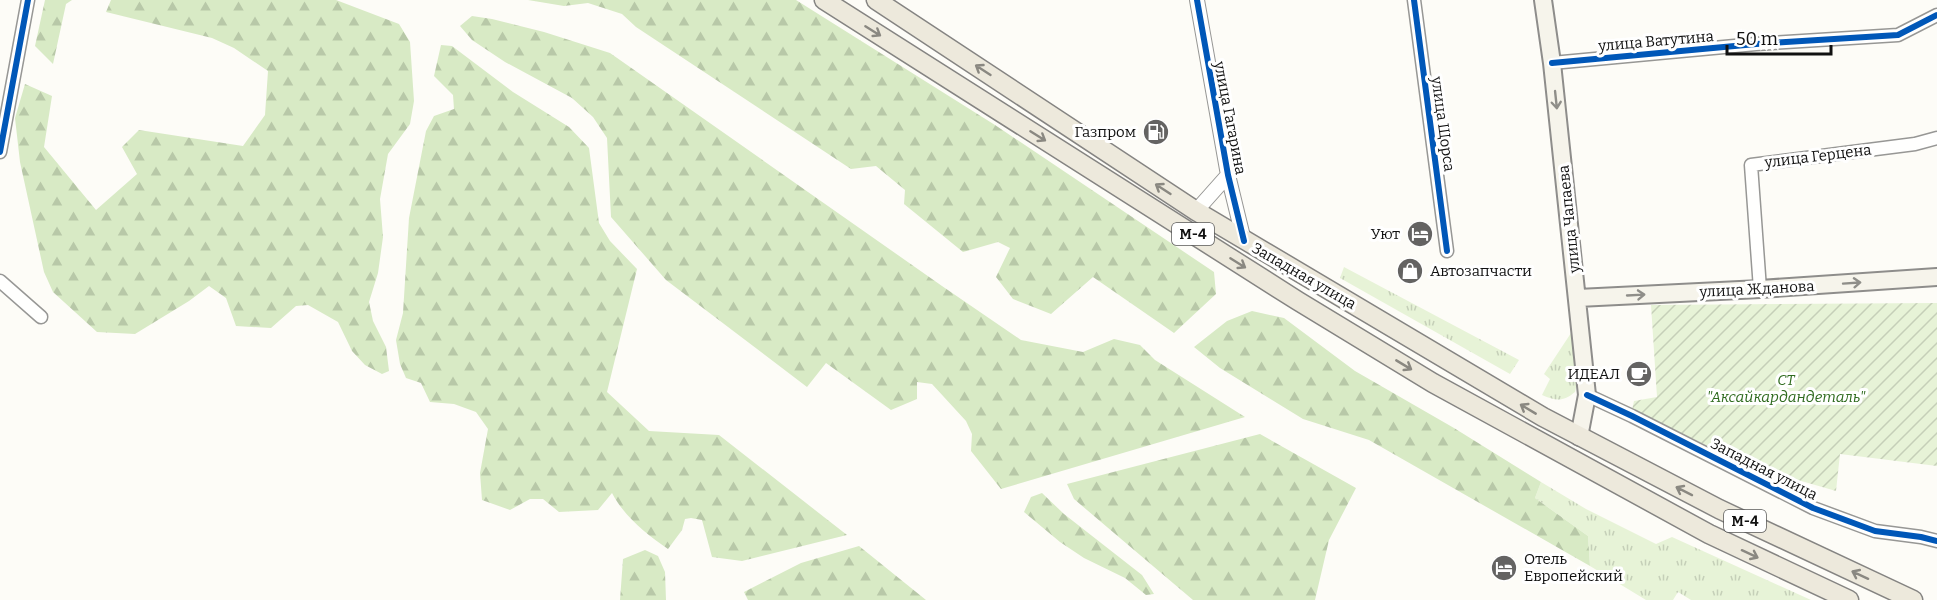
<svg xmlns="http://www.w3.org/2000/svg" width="1937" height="600" font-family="Bitter,serif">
<defs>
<pattern id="grass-tufts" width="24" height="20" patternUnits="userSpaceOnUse" patternTransform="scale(1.5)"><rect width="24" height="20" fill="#e7f3d7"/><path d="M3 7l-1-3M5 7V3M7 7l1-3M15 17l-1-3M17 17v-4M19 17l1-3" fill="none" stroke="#c5cfb8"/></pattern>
<pattern id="forest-firs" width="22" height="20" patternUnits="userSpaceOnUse" patternTransform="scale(1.5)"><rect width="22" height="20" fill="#d8eac5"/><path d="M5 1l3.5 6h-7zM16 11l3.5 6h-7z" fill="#b8c8a8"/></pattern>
<pattern id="garden-furrows" width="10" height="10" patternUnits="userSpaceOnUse" patternTransform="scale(1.5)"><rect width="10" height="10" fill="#e7f3d7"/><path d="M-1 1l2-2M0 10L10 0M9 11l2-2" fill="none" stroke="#c5cfb8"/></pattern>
</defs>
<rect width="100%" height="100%" fill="#fdfcf7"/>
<path fill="url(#grass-tufts)" d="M 1344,267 L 1519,360 L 1510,374 L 1340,278 Z
M 1573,330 L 1579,374 L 1575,392 C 1563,402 1556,401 1542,395 L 1550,379 L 1544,374 Z
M 1541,482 L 1586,509 L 1656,544 L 1672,537 L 1811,600 L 1691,600 L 1678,592 L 1673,600 L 1646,600 L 1590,566 L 1588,536 L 1535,498 Z"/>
<path fill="url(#forest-firs)" d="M 45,0 L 72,0 L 66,4 L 53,64 L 35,46 Z
M 111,0 L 336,0 L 399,24 L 410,42 L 414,101 L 410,124 L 388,154 L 380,199 L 383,237 L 378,273 L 369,302 L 373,321 L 386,347 L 389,371 L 382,374 L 365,365 L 352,351 L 338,322 L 308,305 L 296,306 L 271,328 L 236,326 L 226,298 L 209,286 L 189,301 L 135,334 L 97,332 L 53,292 L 44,272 L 20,162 L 15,118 L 25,84 L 52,96 L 44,147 L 96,210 L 137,174 L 122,147 L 139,130 L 243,146 L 265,115 L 268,71 L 234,48 L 212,38 L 106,12 Z
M 528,0 L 796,0 L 995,125 L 1214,272 L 1216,294 L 1174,333 L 1093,277 L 1051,314 L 1013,299 L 996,277 L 1010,248 L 998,242 L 963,252 L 904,204 L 905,190 L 876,166 L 851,169 L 636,27 L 622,14 L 588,3 L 564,6 Z
M 472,16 L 492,19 L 544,32 L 610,53 L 942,286 L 1021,340 L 1083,352 L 1114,339 L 1140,345 L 1155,360 L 1245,417 L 1001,489 L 971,451 L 972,434 L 966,421 L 932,384 L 917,382 L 917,399 L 891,410 L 826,363 L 807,387 L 666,280 L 611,217 L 607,138 L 593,117 L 572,98 L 505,62 L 472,40 L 460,26 Z
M 441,45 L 452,46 L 513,92 L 569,127 L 589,148 L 599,223 L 610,241 L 637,269 L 607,392 L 649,431 L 719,435 L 847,535 L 742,561 L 712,557 L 702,520 L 691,518 L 685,519 L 682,530 L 668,549 C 646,534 624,516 612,493 L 598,510 L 559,512 L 543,499 L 530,499 L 510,510 L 482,500 L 480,473 L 488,429 L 476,412 L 454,404 L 430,402 L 421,383 L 406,378 L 400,364 L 396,340 L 403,313 L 409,218 L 426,131 L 434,116 L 454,109 L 453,95 L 434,76 Z
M 1252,311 L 1284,318 L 1355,371 L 1454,428 L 1541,482 L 1535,498 L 1588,536 L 1590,566 L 1369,440 L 1303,419 L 1220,368 L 1194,347 L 1227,321 Z
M 1260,434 L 1356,488 L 1329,540 L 1315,600 L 1193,600 L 1074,499 L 1067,484 Z
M 1042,493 L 1064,514 L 1142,575 L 1154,594 L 1146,595 L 1125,578 L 1084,558 L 1060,542 L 1024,512 L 1031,497 Z
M 859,546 L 926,600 L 748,600 L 744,592 L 801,563 Z
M 645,550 L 658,556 L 665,572 L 666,600 L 620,600 L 623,559 Z"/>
<path fill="url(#garden-furrows)" d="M 1937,303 L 1937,466 L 1840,454 L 1836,491 L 1750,466 L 1632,410 L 1634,401 L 1657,397 L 1651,305 Z"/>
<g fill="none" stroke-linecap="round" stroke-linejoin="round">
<g stroke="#979795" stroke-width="15">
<path id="minor" d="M 1414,0 L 1447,251
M 1552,63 L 1756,44 L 1898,35 L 1937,15
M 0,152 L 28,0
M 0,281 L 41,317
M 1760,289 L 1751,165 L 1915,144 L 1937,138
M 1587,395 L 1632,416 L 1813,508 L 1875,531 L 1921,537 L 1937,541"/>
</g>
<g stroke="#979795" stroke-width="16">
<path id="tertiary" d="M 1197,0 L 1228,175 L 1244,241
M 1196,211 L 1228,175"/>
</g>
<g stroke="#8e8d8b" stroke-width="20">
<path id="secondary" d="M 1543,0 L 1552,63 L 1587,395 L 1579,437
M 1578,298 L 1760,289 L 1937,277"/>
</g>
<g stroke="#858482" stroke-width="21">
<path id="primary" d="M 824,0 L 1298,301 L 1433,383 L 1709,534 L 1849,600
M 876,0 L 1196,211 L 1543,417 L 1719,509 L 1913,600"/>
</g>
<use href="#minor" stroke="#fffffe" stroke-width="12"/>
<use href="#tertiary" stroke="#fffffe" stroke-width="14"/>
<use href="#secondary" stroke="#f6f4eb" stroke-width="16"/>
<use href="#primary" stroke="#ede9dc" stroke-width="18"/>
<g stroke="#fff" stroke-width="10">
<path id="cycleway" d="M 1197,0 L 1228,175 L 1244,241
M 1414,0 L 1447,251
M 1552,63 L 1756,44 L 1898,35 L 1937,15
M 0,152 L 28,0
M 1587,395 L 1632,416 L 1813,508 L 1875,531 L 1921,537 L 1937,541"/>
</g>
<use href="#cycleway" stroke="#0057b8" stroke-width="6"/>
</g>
<defs><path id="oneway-shaft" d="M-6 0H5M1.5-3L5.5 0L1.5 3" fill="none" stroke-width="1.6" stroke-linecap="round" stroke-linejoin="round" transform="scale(1.5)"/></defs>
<g stroke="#8a8881">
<use href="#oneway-shaft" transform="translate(873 31) rotate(32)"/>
<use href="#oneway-shaft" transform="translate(983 70) rotate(-147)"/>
<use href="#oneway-shaft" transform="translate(1038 136) rotate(32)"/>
<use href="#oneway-shaft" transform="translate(1163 189) rotate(-147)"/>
<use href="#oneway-shaft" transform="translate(1238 263) rotate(32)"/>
<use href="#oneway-shaft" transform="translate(1404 365) rotate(31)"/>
<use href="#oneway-shaft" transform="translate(1528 409) rotate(-149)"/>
<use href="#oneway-shaft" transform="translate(1684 491) rotate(-153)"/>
<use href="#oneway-shaft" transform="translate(1750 554) rotate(25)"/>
<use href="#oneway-shaft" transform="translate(1860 575) rotate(-155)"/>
</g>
<g stroke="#8f8e89">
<use href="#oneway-shaft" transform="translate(1556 100) rotate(84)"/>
<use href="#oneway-shaft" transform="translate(1852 283) rotate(-4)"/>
<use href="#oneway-shaft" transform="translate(1636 295) rotate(-3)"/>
</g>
<defs>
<g id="fuel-disc" transform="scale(1.35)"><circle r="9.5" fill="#646362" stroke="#fff"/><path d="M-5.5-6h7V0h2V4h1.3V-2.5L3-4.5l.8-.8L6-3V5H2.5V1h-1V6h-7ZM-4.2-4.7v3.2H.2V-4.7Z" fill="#fff"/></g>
<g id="hotel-disc" transform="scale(1.35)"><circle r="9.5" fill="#646362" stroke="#fff"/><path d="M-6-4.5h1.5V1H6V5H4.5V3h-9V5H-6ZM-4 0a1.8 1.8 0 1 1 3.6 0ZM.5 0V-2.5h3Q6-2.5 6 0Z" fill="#fff"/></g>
<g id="shop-disc" transform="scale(1.35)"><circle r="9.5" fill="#646362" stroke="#fff"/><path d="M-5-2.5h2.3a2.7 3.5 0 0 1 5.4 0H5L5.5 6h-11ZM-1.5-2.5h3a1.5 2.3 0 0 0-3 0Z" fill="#fff"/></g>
<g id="cafe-disc" transform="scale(1.35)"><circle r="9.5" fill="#646362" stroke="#fff"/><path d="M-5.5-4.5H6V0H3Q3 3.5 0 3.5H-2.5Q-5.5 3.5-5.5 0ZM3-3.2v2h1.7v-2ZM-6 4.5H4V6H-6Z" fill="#fff"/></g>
</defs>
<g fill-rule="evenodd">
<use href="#fuel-disc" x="1156" y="132"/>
<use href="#hotel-disc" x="1420" y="234"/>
<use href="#shop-disc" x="1410" y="271"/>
<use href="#cafe-disc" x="1639" y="374"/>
<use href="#hotel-disc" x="1504" y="568"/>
</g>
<g text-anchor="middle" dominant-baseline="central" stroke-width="6" stroke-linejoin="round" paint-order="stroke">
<g fill="#fff" stroke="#585858" stroke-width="1.5">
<rect x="1172" y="223" width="42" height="22" rx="4.5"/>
<rect x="1724" y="510" width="42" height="22" rx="4.5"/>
</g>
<g font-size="14" font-weight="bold" fill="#111">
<text x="1193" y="234">М-4</text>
<text x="1745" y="521">М-4</text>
</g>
<g font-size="15" fill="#111" stroke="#fff">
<text transform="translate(1656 41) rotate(-5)">улица Ватутина</text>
<text transform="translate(1230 118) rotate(79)">улица Гагарина</text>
<text transform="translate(1443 124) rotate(82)">улица Щорса</text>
<text transform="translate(1818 156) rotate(-7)">улица Герцена</text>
<text transform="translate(1569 219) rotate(-96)">улица Чапаева</text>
<text transform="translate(1304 276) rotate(30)">Западная улица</text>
<text transform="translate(1757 289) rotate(-3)">улица Жданова</text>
<text transform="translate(1764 469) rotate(27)">Западная улица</text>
</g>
<g font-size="15" fill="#111" stroke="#fff" text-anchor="end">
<text x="1136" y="132">Газпром</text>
<text x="1400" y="234">Уют</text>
<text x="1430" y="271" text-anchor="start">Автозапчасти</text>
<text x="1620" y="374">ИДЕАЛ</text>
<text x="1524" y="559" text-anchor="start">Отель<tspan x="1524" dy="17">Европейский</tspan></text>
</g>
<g font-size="15" font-style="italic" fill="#2f6b1f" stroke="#fff">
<text x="1786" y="380">СТ<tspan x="1786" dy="17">"Аксайкардандеталь"</tspan></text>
</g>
</g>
<path d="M1727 45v9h104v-9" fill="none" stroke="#111111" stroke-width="3"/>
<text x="1736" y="45" font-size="18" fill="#111111" stroke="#ffffff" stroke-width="4.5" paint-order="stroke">50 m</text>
</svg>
